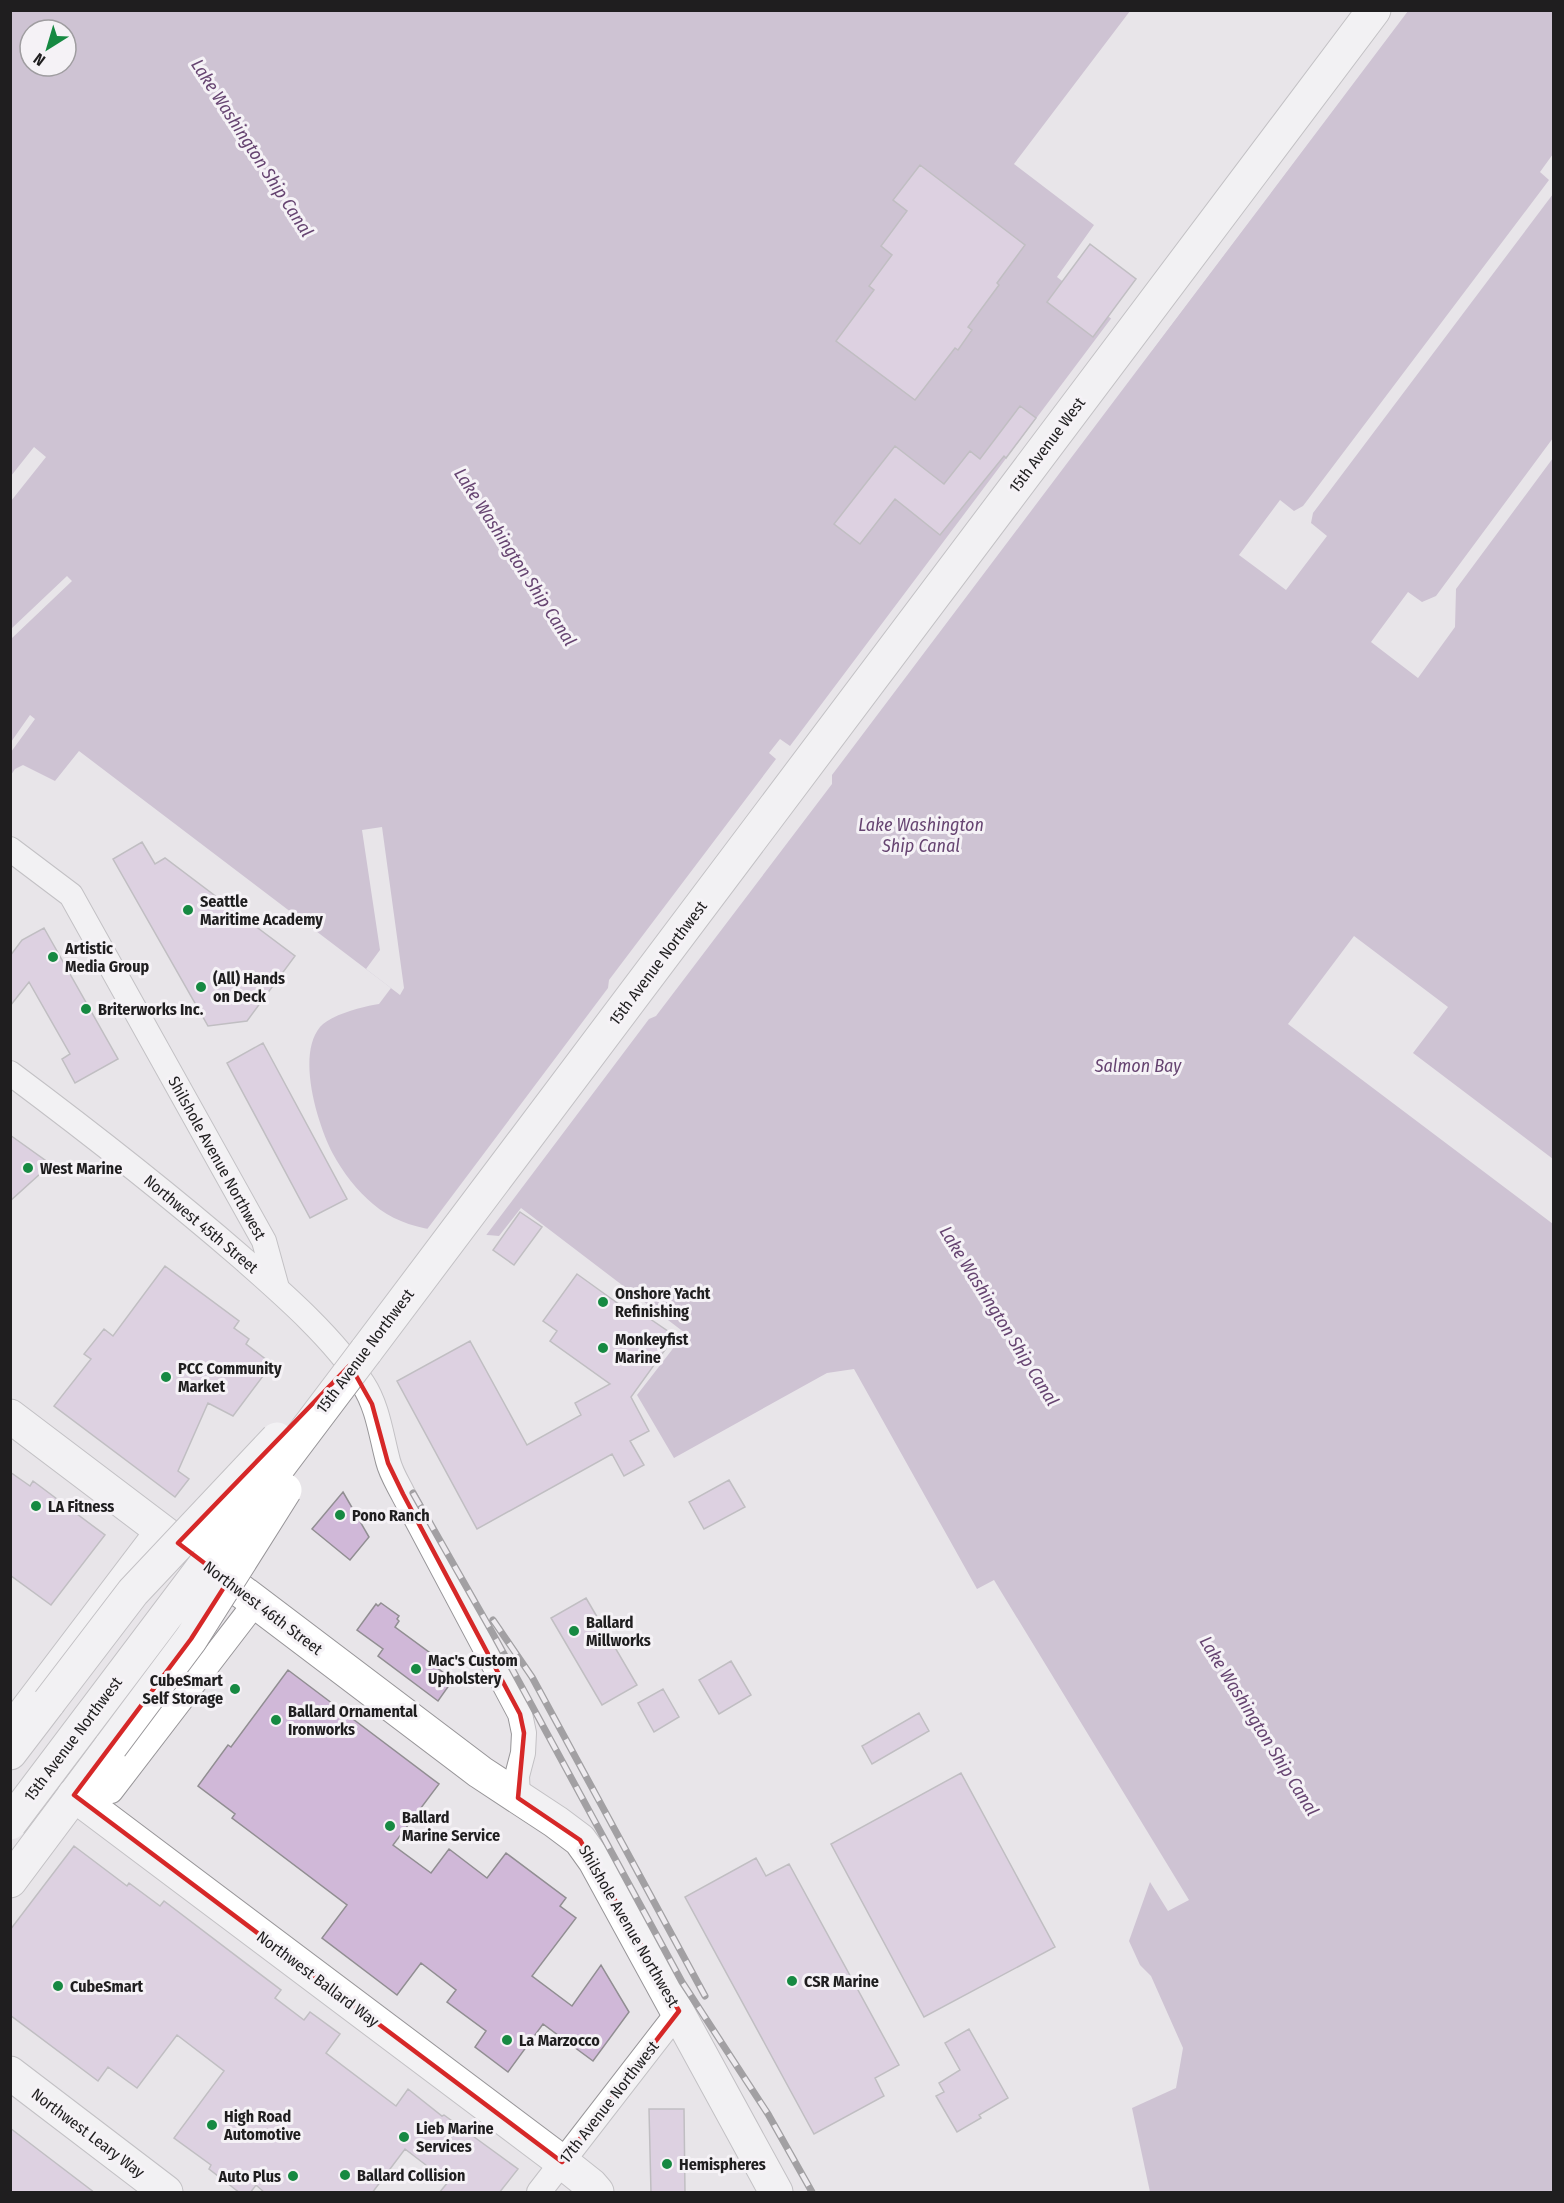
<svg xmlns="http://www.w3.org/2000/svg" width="1564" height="2203" font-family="'Fira Sans Condensed',sans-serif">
<rect width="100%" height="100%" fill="#e8e5e9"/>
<path fill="#b099b8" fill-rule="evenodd" d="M 11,11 L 1130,11 L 1014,164 L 1094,225 L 1057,277 L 1152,350 L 1407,11 L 1553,11 L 1553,2192 L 1150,2192 L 1132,2108 L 1176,2088 L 1183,2048 L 1151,1976 L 1140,1965 L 1129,1941 L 1150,1882 L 1168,1911 L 1189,1900 L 994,1580 L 977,1589 L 854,1369 L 827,1373 L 674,1458 L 637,1395 L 685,1333 L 521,1208 L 499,1236 C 456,1232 407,1234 373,1204 C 358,1192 342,1171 333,1154 C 318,1125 296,1056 320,1027 C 330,1015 364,1006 379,1004 L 391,988 L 79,751 L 55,781 L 23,765 L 15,769 L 11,775 ZM 30,30 L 66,30 L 66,66 L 30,66 Z"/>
<path fill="#e8e5e9" d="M 1404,10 L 1408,11 L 832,775 L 832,784 L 656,1016 L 649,1019 L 484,1238 L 425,1232 L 608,988 L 609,980 L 776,759 L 769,753 L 780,739 L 790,746 L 1113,316 L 1152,346 Z
M 1553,154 L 1553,194 L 1313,513 L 1311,523 L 1327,536 L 1286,590 L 1239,555 L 1280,500 L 1294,511 L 1303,506 L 1549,180 L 1540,172 Z
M 1553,438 L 1553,458 L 1456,589 L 1455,627 L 1418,678 L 1371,642 L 1408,592 L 1422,602 L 1436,596 Z
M 34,447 L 46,457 L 11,501 L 11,476 Z
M 67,576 L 72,581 L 11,639 L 11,629 Z
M 30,715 L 35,719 L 11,752 L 11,742 Z
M 382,827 L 404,988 L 400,995 L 366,969 L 380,950 L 362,830 Z
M 1354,936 L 1448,1007 L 1413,1053 L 1553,1159 L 1553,1224 L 1288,1024 Z"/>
<path fill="#d0b8d8" stroke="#918e92" stroke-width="1.5" d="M 920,165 L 1025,245 L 997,283 L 999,285 L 968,327 L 972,330 L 958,350 L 955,348 L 915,400 L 836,341 L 874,290 L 869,286 L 892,255 L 881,246 L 907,211 L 893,200 Z
M 1090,244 L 1136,279 L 1093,337 L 1047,302 Z
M 1020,406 L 1036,418 L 1006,458 L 1004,456 L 940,535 L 895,499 L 860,544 L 834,524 L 895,446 L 944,484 L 970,451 L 980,459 Z
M 142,842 L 155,864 L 165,858 L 295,956 L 247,1021 L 208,1026 L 113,859 Z
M 44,928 L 118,1059 L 75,1083 L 62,1059 L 70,1054 L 29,982 L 10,1006 L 10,956 L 22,940 Z
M 263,1043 L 347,1199 L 310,1218 L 227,1063 Z
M 10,1135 L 49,1163 L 41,1173 L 10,1201 Z
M 520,1212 L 542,1227 L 514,1265 L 493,1250 Z
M 165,1266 L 239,1321 L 234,1328 L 249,1339 L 246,1344 L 272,1364 L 233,1416 L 208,1403 L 178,1471 L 189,1479 L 175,1497 L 54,1406 L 91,1359 L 84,1354 L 104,1329 L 113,1336 Z
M 577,1274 L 634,1315 L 637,1310 L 675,1336 L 631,1397 L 649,1431 L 630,1441 L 644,1465 L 624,1476 L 612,1454 L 477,1529 L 397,1381 L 470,1341 L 527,1445 L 581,1415 L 575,1403 L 610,1384 L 550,1341 L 557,1331 L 543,1321 Z
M 10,1472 L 30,1486 L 33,1481 L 105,1535 L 51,1605 L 10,1575 Z
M 729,1480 L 745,1507 L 704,1529 L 689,1502 Z
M 343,1492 L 369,1537 L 350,1560 L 312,1529 Z
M 586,1598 L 637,1685 L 602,1705 L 551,1618 Z
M 381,1603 L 399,1616 L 397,1619 L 399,1621 L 395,1627 L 437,1658 L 432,1664 L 444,1673 L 441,1678 L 450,1684 L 438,1701 L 378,1656 L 383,1649 L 357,1630 L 376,1604 L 378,1606 Z
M 731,1661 L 751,1695 L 719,1714 L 699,1680 Z
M 288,1670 L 439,1784 L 393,1845 L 431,1873 L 449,1849 L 487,1878 L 506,1853 L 566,1898 L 560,1906 L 576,1918 L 532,1976 L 572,2006 L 601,1965 L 629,2012 L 593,2061 L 543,2024 L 508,2072 L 475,2047 L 486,2031 L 447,2002 L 456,1990 L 421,1963 L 397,1995 L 322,1938 L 347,1905 L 232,1818 L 235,1814 L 198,1786 L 228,1745 L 231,1747 Z
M 663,1689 L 679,1717 L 654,1732 L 638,1703 Z
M 919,1713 L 929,1731 L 872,1764 L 862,1746 Z
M 961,1773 L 1055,1947 L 924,2017 L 831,1844 Z
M 74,1846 L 127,1886 L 129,1883 L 160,1906 L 164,1901 L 281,1990 L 275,1998 L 304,2020 L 310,2012 L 340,2034 L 326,2053 L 396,2106 L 408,2089 L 442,2116 L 444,2115 L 518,2169 L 499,2193 L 439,2193 L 448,2182 L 405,2149 L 372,2193 L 265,2193 L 256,2185 L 250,2193 L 240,2193 L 209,2169 L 211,2165 L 174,2138 L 224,2071 L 177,2035 L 137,2088 L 108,2067 L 98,2081 L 10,2015 L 10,1930 Z
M 756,1858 L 766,1876 L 789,1864 L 899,2065 L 875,2078 L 884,2096 L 814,2134 L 685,1897 Z
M 969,2029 L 1008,2098 L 979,2115 L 981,2118 L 957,2132 L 936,2096 L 944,2092 L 939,2083 L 960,2070 L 945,2043 Z
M 649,2109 L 684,2109 L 685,2193 L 651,2193 Z
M 10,2128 L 40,2151 L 95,2193 L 10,2193 Z"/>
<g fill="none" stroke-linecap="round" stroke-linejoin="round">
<g stroke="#979598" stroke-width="26">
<path id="street" d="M 10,849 L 71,895 L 264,1241 L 277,1288
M 10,1073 C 89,1132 166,1192 241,1257 C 282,1293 334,1338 363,1384 C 378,1407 381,1435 388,1461 C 391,1473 398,1484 403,1494 L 520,1714 L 524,1733 L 523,1753 L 517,1776 L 518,1798
M 10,1715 L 18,1714 L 159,1528
M 74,1795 L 111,1791 L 256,1602
M 539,2192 L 679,2011"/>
</g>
<g stroke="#979598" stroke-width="35">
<path id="secondary" d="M 10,1416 L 480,1772 L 556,1822 L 580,1840 L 595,1861 L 776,2192
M 74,1795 L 562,2162 L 591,2185 L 597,2192
M 10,2073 L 166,2192"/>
</g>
<g stroke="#979598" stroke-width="35">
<path id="primary" d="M 366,1351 L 1374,10
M 10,1753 L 49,1702
M 10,1881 L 111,1746"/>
</g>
<use href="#street" stroke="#fff" stroke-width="24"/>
<use href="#secondary" stroke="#fff" stroke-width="33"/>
<use href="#primary" stroke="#fff" stroke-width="33"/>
<g stroke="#4f4d4f" stroke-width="7">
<path id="rail" d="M 413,1493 L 492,1632 L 682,1982 L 768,2114 L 812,2192
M 493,1620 L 532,1677 L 705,1996"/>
</g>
<use href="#rail" stroke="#f5f2f6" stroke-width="4.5" stroke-dasharray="14" stroke-linecap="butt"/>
<g stroke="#979598" stroke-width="35" stroke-linecap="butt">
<path id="primary-bridge" d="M 49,1702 L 133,1592 L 277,1439
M 111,1746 L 191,1639 L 285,1490
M 10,1823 L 366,1351"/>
</g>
<use href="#primary-bridge" stroke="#fff" stroke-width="33"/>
</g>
<path d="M0 0H1564V2203H0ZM 350,1365 L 372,1404 L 388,1463 L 403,1494 L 520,1714 L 524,1733 L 518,1798 L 580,1840 L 679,2011 L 562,2162 L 74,1795 L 191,1639 L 228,1581 L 178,1543 Z" fill="#e8e5e9" fill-opacity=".55" fill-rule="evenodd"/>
<path fill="none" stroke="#d62828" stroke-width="4.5" stroke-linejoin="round" d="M 350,1365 L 372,1404 L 388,1463 L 403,1494 L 520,1714 L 524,1733 L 518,1798 L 580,1840 L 679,2011 L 562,2162 L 74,1795 L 191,1639 L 228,1581 L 178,1543 Z"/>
<g fill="#168942" stroke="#f5f2f6" stroke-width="2">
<circle cx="188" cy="910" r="6"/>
<circle cx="53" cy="957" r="6"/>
<circle cx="201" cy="987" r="6"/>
<circle cx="86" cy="1009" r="6"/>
<circle cx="28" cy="1168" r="6"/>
<circle cx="603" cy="1302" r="6"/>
<circle cx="603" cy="1348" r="6"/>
<circle cx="166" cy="1377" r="6"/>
<circle cx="36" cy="1506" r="6"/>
<circle cx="340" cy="1515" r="6"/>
<circle cx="574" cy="1631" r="6"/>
<circle cx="416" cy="1669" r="6"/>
<circle cx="235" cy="1689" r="6"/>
<circle cx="276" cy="1720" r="6"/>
<circle cx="390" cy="1826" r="6"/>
<circle cx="792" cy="1981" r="6"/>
<circle cx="58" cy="1986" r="6"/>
<circle cx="507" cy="2040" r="6"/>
<circle cx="212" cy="2125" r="6"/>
<circle cx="404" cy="2137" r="6"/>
<circle cx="667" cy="2164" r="6"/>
<circle cx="345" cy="2175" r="6"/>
<circle cx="293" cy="2176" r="6"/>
</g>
<g text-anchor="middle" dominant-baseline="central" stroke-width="6" stroke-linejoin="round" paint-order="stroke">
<g font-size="16" fill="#1f1e1f" stroke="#f5f2f6">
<text transform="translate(1047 445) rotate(-53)">15th Avenue West</text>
<text transform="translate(658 963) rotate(-53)">15th Avenue Northwest</text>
<text transform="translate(217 1158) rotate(61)">Shilshole Avenue Northwest</text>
<text transform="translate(201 1224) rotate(40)">Northwest 45th Street</text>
<text transform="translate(365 1351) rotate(-53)">15th Avenue Northwest</text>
<text transform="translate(263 1608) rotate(37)">Northwest 46th Street</text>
<text transform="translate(73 1739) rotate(-53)">15th Avenue Northwest</text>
<text transform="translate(629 1926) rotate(60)">Shilshole Avenue Northwest</text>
<text transform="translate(318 1979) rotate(37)">Northwest Ballard Way</text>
<text transform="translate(609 2102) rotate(-52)">17th Avenue Northwest</text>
<text transform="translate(88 2133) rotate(37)">Northwest Leary Way</text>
</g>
<g font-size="16" font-weight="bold" fill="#1f1e1f" stroke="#f5f2f6" text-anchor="start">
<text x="200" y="901">Seattle<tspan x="200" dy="18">Maritime Academy</tspan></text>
<text x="65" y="948">Artistic<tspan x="65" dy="18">Media Group</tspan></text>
<text x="213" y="978">(All) Hands<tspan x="213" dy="18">on Deck</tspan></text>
<text x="98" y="1009">Briterworks Inc.</text>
<text x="40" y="1168">West Marine</text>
<text x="615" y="1293">Onshore Yacht<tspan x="615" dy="18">Refinishing</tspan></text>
<text x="615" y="1339">Monkeyfist<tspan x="615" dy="18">Marine</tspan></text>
<text x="178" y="1368">PCC Community<tspan x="178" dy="18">Market</tspan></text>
<text x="48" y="1506">LA Fitness</text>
<text x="352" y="1515">Pono Ranch</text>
<text x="586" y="1622">Ballard<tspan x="586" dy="18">Millworks</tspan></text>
<text x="428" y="1660">Mac's Custom<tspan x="428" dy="18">Upholstery</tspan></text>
<text x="223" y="1680" text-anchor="end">CubeSmart<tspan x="223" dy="18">Self Storage</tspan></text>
<text x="288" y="1711">Ballard Ornamental<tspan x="288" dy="18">Ironworks</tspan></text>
<text x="402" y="1817">Ballard<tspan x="402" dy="18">Marine Service</tspan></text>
<text x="804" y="1981">CSR Marine</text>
<text x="70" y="1986">CubeSmart</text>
<text x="519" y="2040">La Marzocco</text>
<text x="224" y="2116">High Road<tspan x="224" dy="18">Automotive</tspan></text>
<text x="416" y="2128">Lieb Marine<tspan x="416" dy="18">Services</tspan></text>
<text x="679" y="2164">Hemispheres</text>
<text x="357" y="2175">Ballard Collision</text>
<text x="281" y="2176" text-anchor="end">Auto Plus</text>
</g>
<g font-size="18" font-style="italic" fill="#664471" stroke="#f5f2f6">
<text transform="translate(252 148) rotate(57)">Lake Washington Ship Canal</text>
<text transform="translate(515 557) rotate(57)">Lake Washington Ship Canal</text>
<text x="921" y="825">Lake Washington<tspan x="921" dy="21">Ship Canal</tspan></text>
<text x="1138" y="1066">Salmon Bay</text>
<text transform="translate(999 1316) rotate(58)">Lake Washington Ship Canal</text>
<text transform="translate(1259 1726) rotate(58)">Lake Washington Ship Canal</text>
</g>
</g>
<rect width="1564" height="2203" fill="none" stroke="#1f1e1f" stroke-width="24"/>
<g transform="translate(48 48) rotate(217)"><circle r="28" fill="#f5f2f6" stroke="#9f9da0" stroke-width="1.5"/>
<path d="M0-4.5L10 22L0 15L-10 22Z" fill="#168942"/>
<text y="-9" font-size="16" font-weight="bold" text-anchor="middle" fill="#1f1e1f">N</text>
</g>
</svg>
